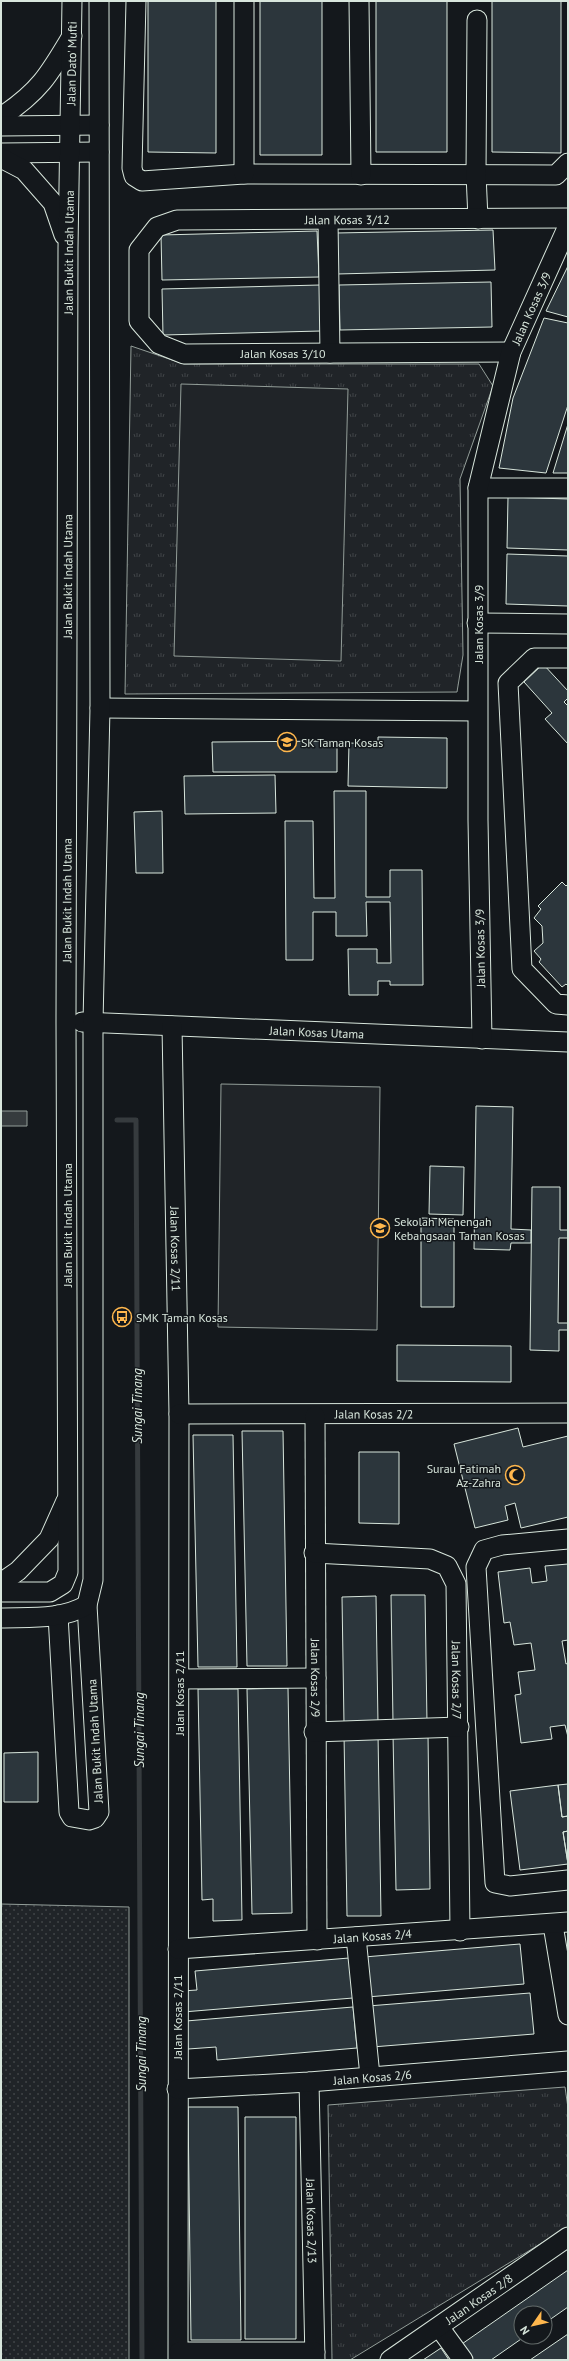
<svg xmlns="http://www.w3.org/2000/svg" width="569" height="2361" font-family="'PT Sans',sans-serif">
<defs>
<pattern id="grass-dots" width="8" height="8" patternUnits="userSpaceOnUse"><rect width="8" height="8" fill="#202428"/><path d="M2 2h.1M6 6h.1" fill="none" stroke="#404447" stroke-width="1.8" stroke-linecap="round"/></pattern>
<pattern id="park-tufts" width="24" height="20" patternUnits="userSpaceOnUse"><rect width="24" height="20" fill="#202428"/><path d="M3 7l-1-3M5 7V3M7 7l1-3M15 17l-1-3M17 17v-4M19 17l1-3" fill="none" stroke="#404447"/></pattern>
</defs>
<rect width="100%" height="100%" fill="#14181c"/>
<path fill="url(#grass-dots)" stroke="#939e99" d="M 1,1904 L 129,1907 L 129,2360 L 1,2360 Z"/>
<path fill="url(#park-tufts)" stroke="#939e99" d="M 131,346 L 184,364 L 479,364 L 493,386 L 460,479 L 463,655 L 457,692 L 125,694 Z
M 565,2087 L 568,2108 L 568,2227 L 350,2360 L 332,2360 L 328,2105 Z"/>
<path fill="#202428" stroke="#939e99" d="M 181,384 L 348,389 L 341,661 L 174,656 Z
M 221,1084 L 380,1087 L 377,1330 L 218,1327 Z"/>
<path fill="#363b3e" stroke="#939e99" d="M 1,1111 L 27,1111 L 27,1126 L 1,1126 Z"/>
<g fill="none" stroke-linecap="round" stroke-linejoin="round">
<path stroke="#363b3e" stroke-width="5" d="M 117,1120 L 136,1120 L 142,2360"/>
</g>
<path fill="#2c363c" stroke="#d8e6dc" d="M 148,1 L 216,1 L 216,153 L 148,152 Z
M 260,1 L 322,1 L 322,155 L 260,155 Z
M 376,1 L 447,1 L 447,152 L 376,152 Z
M 492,1 L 561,1 L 561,153 L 492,152 Z
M 493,230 L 495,270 L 337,274 L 336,233 Z
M 317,231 L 319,277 L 162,280 L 161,235 Z
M 568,266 L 568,317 L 546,311 Z
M 491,282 L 492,327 L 340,330 L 339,285 Z
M 320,285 L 321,331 L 163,335 L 162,289 Z
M 544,318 L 568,323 L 568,405 L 546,473 L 499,468 L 513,398 Z
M 568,424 L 568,473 L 553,473 Z
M 508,497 L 568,499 L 568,550 L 507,548 Z
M 507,554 L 568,556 L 568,606 L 506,604 Z
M 543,664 L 568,691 L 568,698 L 564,702 L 568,706 L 568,744 L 545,719 L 552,713 L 524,682 Z
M 378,737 L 447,738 L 447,788 L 348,786 L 349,743 L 378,744 Z
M 337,741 L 337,772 L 213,772 L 212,742 Z
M 275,775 L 276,813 L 185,814 L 184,776 Z
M 334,791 L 366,791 L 366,897 L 390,897 L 390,870 L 422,870 L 423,985 L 390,985 L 390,981 L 378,981 L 378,995 L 349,995 L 348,949 L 377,949 L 377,963 L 391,963 L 390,902 L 366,902 L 367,936 L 336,936 L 336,912 L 313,912 L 313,960 L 286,960 L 285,821 L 313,821 L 314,898 L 335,898 Z
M 162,811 L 163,873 L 136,873 L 134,812 Z
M 562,882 L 566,886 L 568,884 L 568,986 L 566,984 L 562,987 L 539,962 L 541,959 L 534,951 L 543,943 L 542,926 L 534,918 L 541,909 L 538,906 Z
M 476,1106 L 513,1107 L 511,1229 L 531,1230 L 531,1243 L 511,1243 L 510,1250 L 474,1249 Z
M 430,1166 L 464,1167 L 463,1215 L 429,1214 Z
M 532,1187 L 560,1187 L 560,1230 L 568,1230 L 568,1238 L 559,1238 L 558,1323 L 568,1323 L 568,1330 L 559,1330 L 559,1351 L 530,1350 Z
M 421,1218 L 454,1219 L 454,1307 L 421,1307 Z
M 397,1345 L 511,1346 L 511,1382 L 397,1381 Z
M 518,1428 L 523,1447 L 568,1436 L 568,1517 L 521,1528 L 515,1503 L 505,1506 L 508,1520 L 475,1528 L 454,1444 Z
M 242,1431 L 283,1431 L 287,1666 L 247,1666 Z
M 193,1435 L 233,1435 L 237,1667 L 198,1667 Z
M 359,1452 L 399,1452 L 399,1524 L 359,1523 Z
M 568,1564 L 568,1640 L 562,1641 L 566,1664 L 568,1663 L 568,1737 L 565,1725 L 550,1727 L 552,1739 L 521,1743 L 515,1695 L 521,1694 L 518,1672 L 535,1670 L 531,1643 L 514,1645 L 510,1622 L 504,1623 L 498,1572 L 530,1568 L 532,1583 L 547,1581 L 545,1566 Z
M 391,1595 L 425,1595 L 427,1723 L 393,1723 Z
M 376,1596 L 378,1724 L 344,1724 L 342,1597 Z
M 288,1688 L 292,1913 L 252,1914 L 247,1689 Z
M 198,1689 L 238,1689 L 242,1920 L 213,1921 L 213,1899 L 202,1900 Z
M 344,1734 L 378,1734 L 381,1916 L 347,1916 Z
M 393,1734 L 428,1734 L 430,1889 L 396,1890 Z
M 38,1752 L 38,1802 L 4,1802 L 4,1753 Z
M 568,1784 L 568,1816 L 562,1817 L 558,1785 Z
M 558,1785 L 562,1817 L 568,1816 L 568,1831 L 563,1832 L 568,1864 L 520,1870 L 510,1791 Z
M 568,1831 L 568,1864 L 563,1832 Z
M 520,1944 L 524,1984 L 367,1997 L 364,1957 Z
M 349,1958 L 353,1998 L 183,2012 L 182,1991 L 197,1990 L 195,1971 Z
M 530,1993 L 534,2034 L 372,2047 L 368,2006 Z
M 353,2007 L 357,2048 L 217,2060 L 216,2047 L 188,2049 L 186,2021 Z
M 188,2107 L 238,2107 L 241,2340 L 191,2340 Z
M 245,2117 L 296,2117 L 296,2339 L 245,2339 Z
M 568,2270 L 568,2307 L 545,2323 L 545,2313 L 521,2313 L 521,2337 L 524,2337 L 491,2360 L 469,2360 L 459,2346 Z
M 568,2334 L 568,2360 L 530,2360 Z
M 441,2348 L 449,2360 L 423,2360 Z"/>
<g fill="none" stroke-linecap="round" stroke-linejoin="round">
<g stroke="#d8e6dc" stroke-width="21">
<g id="minor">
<path d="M 136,1 L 132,168 L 134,176 L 142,181 L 244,174 L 556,175 L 568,163"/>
<path d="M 244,1 L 244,174"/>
<path d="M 359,1 L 361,175"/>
<path d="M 477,20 L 476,174 L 478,219"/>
<path d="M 1,117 C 39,92 49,75 72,36"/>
<path d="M 1,126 L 99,125"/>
<path d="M 1,153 L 99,152"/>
<path d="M 1,158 L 24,170 L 53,203 L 64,235"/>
<path d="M 328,221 L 330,353"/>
<path id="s1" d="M 511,352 L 184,354 L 159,344 L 139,321 L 139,250 L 157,227 L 177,220 L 568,218"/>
<path d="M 478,488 L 568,488"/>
<path d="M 477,623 L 568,624"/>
<path d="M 568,658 L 534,658 L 508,683 L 522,969 L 556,1004 L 568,1005"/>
<path d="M 100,708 L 477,711"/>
<path id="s2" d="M 82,1022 L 568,1042"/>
<path id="s3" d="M 172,1026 L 179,1414 L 178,2360"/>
<path id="s4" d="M 482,1039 L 478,820 L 478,488 L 511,352 L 568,226"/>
<path id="s5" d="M 179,1414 L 568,1413"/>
<path id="s6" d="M 315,1416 L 317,1940"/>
<path d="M 568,1539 L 502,1545 L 484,1550 L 476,1567 L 495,1883 L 510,1886 L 568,1880"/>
<path id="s7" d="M 314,1553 L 430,1559 L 447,1566 L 456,1584 L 460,1931"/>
<path d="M 1,1583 L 18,1571 L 49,1539 L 66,1501"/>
<path id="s8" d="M 1,1592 L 50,1592 L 63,1584 L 68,1572 L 66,1022 L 68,248 L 72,1"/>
<path d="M 58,1615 L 69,1812 L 72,1817 L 89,1820 L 95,1818 L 99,1812 L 87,1605 L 93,1580 L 93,1023 L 100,708 L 99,1"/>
<path d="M 1,1618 C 30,1617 62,1620 87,1605"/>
<path d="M 180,1679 L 316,1678"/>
<path d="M 314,1732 L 459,1727"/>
<path d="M 553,1925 L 568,2015"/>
<path d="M 356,1937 L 370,2076"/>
<path id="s9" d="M 178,1949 L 568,1922"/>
<path id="s10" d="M 309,2082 L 315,2360"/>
<path id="s11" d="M 177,2089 L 309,2082 L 568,2061"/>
<path d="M 439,2327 L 463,2360"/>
<path d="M 179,2352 L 315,2352"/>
<path id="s12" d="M 390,2360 L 568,2237"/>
</g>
</g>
<use href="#minor" stroke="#14181c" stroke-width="19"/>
</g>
<defs>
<g id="school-ring" transform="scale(1)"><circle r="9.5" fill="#14181c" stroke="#ffb74d" stroke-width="1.5"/><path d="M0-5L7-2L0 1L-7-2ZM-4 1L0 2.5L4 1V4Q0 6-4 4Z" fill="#ffb74d"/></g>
<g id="bus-ring" transform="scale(1)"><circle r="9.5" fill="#14181c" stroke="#ffb74d" stroke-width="1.5"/><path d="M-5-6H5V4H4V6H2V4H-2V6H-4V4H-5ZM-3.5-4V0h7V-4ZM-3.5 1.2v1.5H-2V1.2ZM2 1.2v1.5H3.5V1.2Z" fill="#ffb74d"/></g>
<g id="mosque-ring" transform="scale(1)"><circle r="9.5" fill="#14181c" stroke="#ffb74d" stroke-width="1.5"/><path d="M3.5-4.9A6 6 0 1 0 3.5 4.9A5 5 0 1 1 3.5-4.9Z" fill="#ffb74d"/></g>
</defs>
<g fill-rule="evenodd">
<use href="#school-ring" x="287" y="742"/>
<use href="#school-ring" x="380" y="1228"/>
<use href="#bus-ring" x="122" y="1317"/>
<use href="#mosque-ring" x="515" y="1475"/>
</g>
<g text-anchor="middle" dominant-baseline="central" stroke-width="3" stroke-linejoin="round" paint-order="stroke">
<g font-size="12" fill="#d8e6dc" stroke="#14181c">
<text stroke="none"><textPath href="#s8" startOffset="1586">Jalan Dato' Mufti</textPath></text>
<text stroke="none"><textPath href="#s1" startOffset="676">Jalan Kosas 3/12</textPath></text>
<text stroke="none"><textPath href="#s8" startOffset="1397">Jalan Bukit Indah Utama</textPath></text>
<text stroke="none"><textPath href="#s4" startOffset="739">Jalan Kosas 3/9</textPath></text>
<text x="283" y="353">Jalan Kosas 3/10</text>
<text stroke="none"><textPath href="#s8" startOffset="1073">Jalan Bukit Indah Utama</textPath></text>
<text transform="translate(478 624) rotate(-90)">Jalan Kosas 3/9</text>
<text stroke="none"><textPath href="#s8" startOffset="749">Jalan Bukit Indah Utama</textPath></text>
<text transform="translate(480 948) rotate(-91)">Jalan Kosas 3/9</text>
<text stroke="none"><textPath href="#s2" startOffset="235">Jalan Kosas Utama</textPath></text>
<text transform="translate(67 1225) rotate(-90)">Jalan Bukit Indah Utama</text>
<text stroke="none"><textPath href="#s3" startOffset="223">Jalan Kosas 2/11</textPath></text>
<text stroke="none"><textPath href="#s5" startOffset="195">Jalan Kosas 2/2</textPath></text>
<text stroke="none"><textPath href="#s6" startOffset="262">Jalan Kosas 2/9</textPath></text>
<text stroke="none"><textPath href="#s7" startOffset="251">Jalan Kosas 2/7</textPath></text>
<text transform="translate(179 1693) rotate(-90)">Jalan Kosas 2/11</text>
<text transform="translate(95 1741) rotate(-93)">Jalan Bukit Indah Utama</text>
<text stroke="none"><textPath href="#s9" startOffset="195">Jalan Kosas 2/4</textPath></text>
<text transform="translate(177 2017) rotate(-90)">Jalan Kosas 2/11</text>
<text stroke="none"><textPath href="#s11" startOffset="196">Jalan Kosas 2/6</textPath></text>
<text stroke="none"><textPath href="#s10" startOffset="139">Jalan Kosas 2/13</textPath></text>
<text stroke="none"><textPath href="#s12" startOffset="108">Jalan Kosas 2/8</textPath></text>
</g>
<g font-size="12" fill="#d8e6dc" stroke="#14181c" text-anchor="start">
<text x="301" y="742">SK Taman Kosas</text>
<text x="394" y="1221">Sekolah Menengah<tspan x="394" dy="14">Kebangsaan Taman Kosas</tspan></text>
<text x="136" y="1317">SMK Taman Kosas</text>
<text x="501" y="1468" text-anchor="end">Surau Fatimah<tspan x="501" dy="14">Az-Zahra</tspan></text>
</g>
<g font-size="13" font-style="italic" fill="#d8e6dc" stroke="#14181c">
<text transform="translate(137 1406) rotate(-90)">Sungai Tinang</text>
<text transform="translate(139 1730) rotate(-90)">Sungai Tinang</text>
<text transform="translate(141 2054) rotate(-90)">Sungai Tinang</text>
</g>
</g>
<rect width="569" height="2361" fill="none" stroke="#d8e6dc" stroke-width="4"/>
<g transform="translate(533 2325) rotate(236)"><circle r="19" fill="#14181c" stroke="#626a69"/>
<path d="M0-3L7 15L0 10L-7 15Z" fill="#ffb74d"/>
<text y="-6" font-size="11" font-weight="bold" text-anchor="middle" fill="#d8e6dc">N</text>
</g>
</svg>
